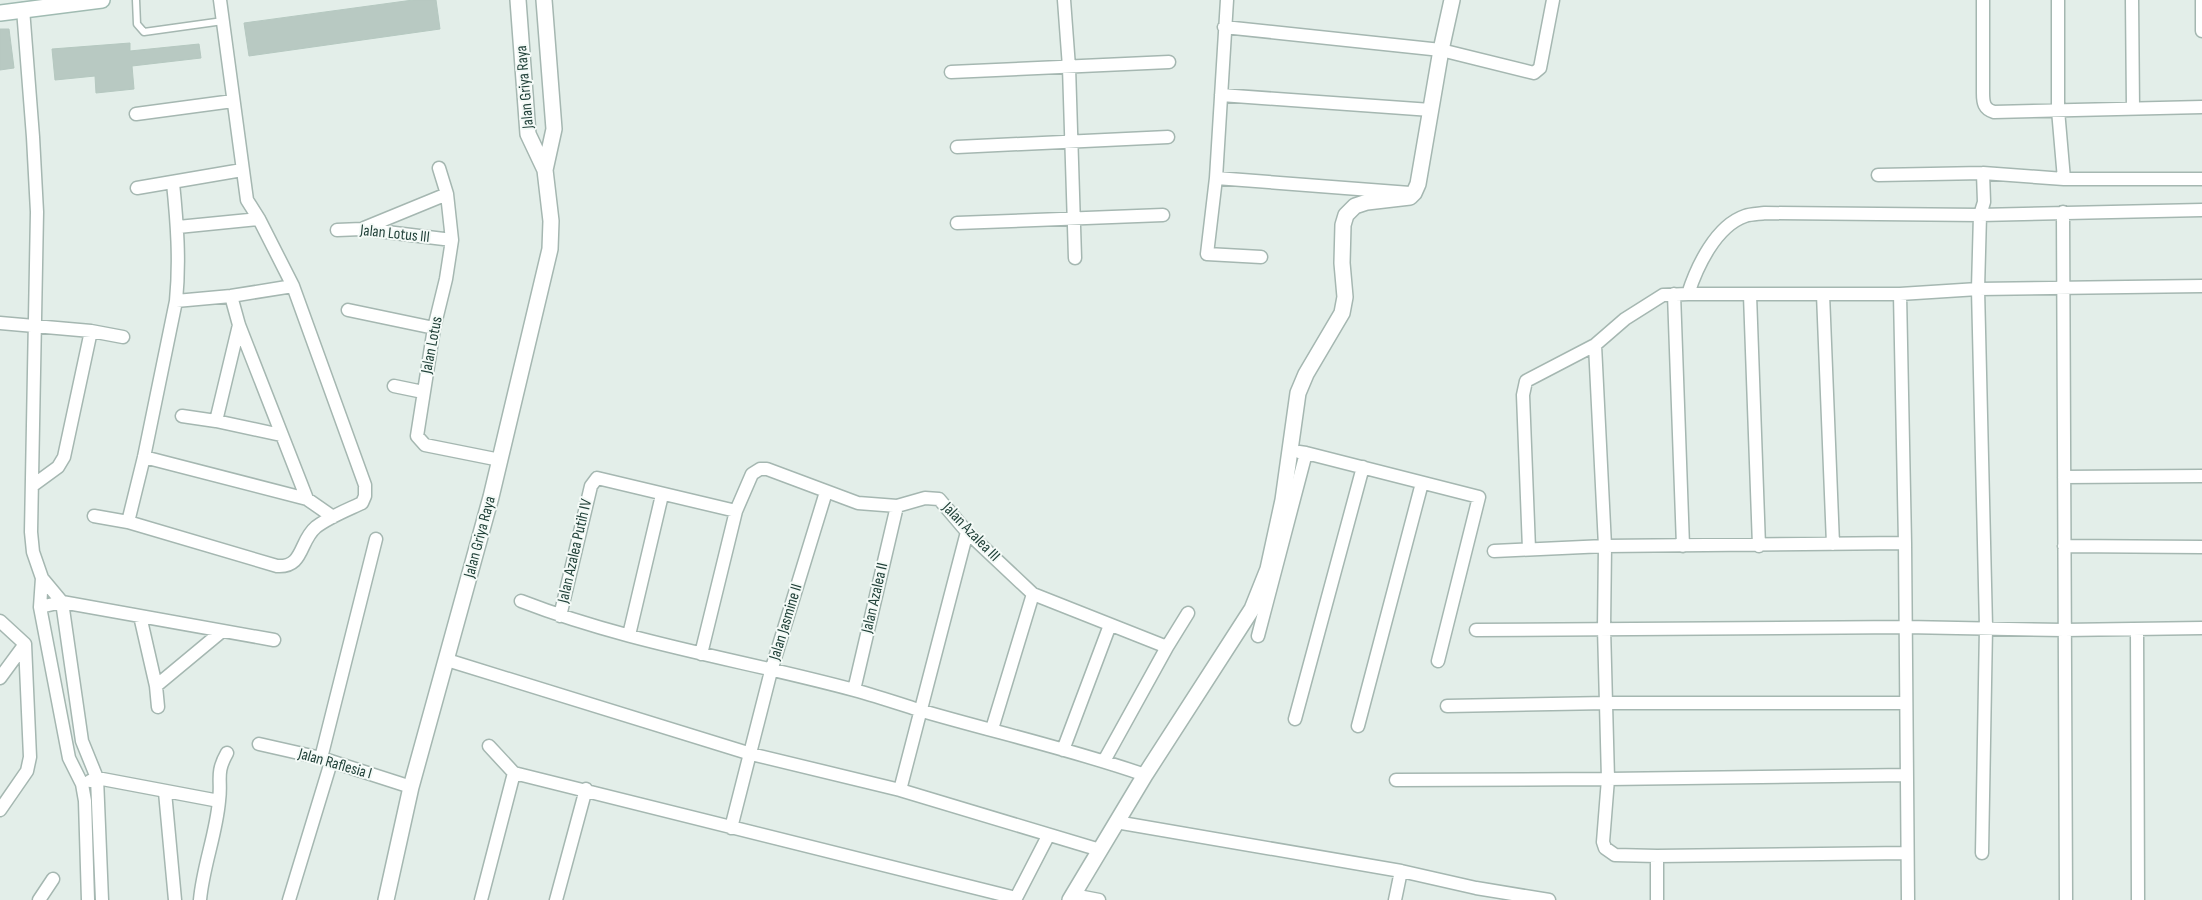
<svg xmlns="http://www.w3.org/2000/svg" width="2202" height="900" font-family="'Sofia Sans Condensed',sans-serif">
<rect width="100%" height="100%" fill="#e3eee9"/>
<path fill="#b8c9c2" stroke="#b5c8c0" d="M 413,0 L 436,0 L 440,29 L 249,56 L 244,23 Z
M 0,29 L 9,29 L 14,68 L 0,70 Z
M 130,43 L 130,51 L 199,44 L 201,58 L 132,66 L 134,89 L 96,93 L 95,76 L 55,80 L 52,49 Z"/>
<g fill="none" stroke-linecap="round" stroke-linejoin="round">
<g stroke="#a5b7b1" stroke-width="9">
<path id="service" d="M 136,0 L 137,24 L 144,32 L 223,21"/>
</g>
<g stroke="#a5b7b1" stroke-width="15">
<path id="minor" d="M 1064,0 L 1069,67 L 1075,258
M 1227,0 L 1216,178 L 1207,254 L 1261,257
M 1983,0 L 1983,93 C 1983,103 1984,109 1994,112 L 2202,107
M 2058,0 L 2058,110 L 2064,179
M 2132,0 L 2133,108
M 2202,0 L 2202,31
M 23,9 L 33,137 L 37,212 L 31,532 L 33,552 L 42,578
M 1224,27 L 1441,50 L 1534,73 L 1540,68 L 1553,0
M 951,72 L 1169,62
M 1221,95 L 1431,110
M 136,114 L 233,101
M 957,147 L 1168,137
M 439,168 L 447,194 L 452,240 L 446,279 L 434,328 L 417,436 L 425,445 L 500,460
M 1878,175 L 1983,173 L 2064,179 L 2202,179
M 1216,178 L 1410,193
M 137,188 L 242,170
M 2063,212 L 2066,900
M 957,223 L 1163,215
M 178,227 L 259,219
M 364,228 L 447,194
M 337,230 L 362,229 L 452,240
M 1674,294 L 1683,546
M 1688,294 L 1900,294 L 1978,289 L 2202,286
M 1823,294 L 1833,544
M 1900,294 L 1905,543 L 1908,900
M 1750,295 L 1759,546
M 231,296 L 239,325 L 307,499 L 333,517
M 176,301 L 231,296 L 293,286
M 348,310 L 434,328
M 0,323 L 91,331 L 123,337
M 1595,345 L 1605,546 L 1604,628 L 1608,779 L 1603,842 L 1605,848 L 1615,855 L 1657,856 L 1907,853
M 394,386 L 423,392
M 182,416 L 216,421 L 281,435
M 216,421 L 239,325
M 1306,453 L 1479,497 L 1438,661
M 144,457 L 307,499
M 2064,477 L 2202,476
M 32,486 L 58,467 L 64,457 L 91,331
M 94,516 L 128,522 L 277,566 C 304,568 299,541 316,527 C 329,517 347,510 362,503 L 365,496 L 365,485 L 293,286 L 259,219 L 247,200 L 220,0
M 128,522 L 144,457 L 176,301 C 180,261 177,222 173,183
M 2064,546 L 2202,547
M 1529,549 L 1523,395 L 1526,381 L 1595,345 L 1625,319 L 1663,295 L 1688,294 C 1697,266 1716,226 1745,216 C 1751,214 1759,214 1765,213 L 1980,215 L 2202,210
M 1494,551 L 1605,546 L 1905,543
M 521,601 C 629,643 743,660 854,690 C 876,696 897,703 919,710 C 994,732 1071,749 1145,775
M 40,607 L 62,602 L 274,640
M 140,616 L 156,686 L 158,707
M 560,616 L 591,486 L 597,478 L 736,511
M 0,621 L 25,644 L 30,757 L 27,771 L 0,810
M 2137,629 L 2138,900
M 1476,630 L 1906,627 L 2064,630 L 2202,628
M 629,635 L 662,495
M 1258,636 L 1306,453 L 1299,452
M 701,654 L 736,511 L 752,474 L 760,469 L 767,469 L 858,503 L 897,506 L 925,498 L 939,499 L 967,532 L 1033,594 L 1167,647
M 447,660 L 751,754 L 900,790 L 1100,850
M 0,678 L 25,644
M 156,686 L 221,632
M 854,690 L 897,506
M 1447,706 L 1607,703 L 1906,703
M 1295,719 L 1363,467
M 1358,726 L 1422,483
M 992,729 L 1033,594
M 259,744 L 321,758 L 411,787
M 489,746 L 514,773 L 1016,898
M 1063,750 L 1110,625
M 321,758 L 376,539
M 1104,761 L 1167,647 L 1188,613
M 1396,780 L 1608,779 L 1907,775
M 90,781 L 97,778 L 219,801
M 900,790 L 967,532
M 165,792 L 175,900
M 1116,822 L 1401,871 L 1476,888 L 1549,900
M 731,828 L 771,671 L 826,492
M 1982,853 L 1986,627 L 1978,289 L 1980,215 L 1984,202 L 1983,173
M 1657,856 L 1657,900
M 1073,895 L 1099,900
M 39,900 L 53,879
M 88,900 L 85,801 L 82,784 L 69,758 L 40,607 L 42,578 L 62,602 L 82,741 L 97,778 L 102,900
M 200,900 C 203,866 216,835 219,801 C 222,780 215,774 227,753
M 289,900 L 331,762
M 481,900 L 514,773
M 556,900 L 586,789
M 1015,900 L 1048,836
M 1395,900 L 1401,871"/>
</g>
<g stroke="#a5b7b1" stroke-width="18">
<path id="tertiary" d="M 544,0 L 554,129 L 545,170
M 386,900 L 411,787 L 491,497 L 550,249 L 551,221 L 545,170 L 528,134 L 518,0
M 1070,900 L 1145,775 L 1252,609 L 1268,569 L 1283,500 L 1298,393 L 1306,374 L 1342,313 L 1345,297 L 1342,263 L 1343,225 L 1346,215 L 1355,206 L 1367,202 L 1410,197 L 1414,193 L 1418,184 L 1441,50 L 1452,0"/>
</g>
<g stroke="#a0bbb2" stroke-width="18">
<path id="secondary" d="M 0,13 L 102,0"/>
</g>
<use href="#service" stroke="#fff" stroke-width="6"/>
<use href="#minor" stroke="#fff" stroke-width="12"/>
<use href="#tertiary" stroke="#fff" stroke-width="15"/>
<use href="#secondary" stroke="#fff" stroke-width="15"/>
</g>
<g text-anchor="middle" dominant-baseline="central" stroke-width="4" stroke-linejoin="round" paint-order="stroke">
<g font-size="16" fill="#214139" stroke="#f4faf7">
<text transform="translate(525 87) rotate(-95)">Jalan Griya Raya</text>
<text transform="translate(395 234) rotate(6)">Jalan Lotus III</text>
<text transform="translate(432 345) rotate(-79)">Jalan Lotus</text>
<text transform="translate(971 532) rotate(46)">Jalan Azalea III</text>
<text transform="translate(480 537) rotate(-75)">Jalan Griya Raya</text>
<text transform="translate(575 551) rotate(-77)">Jalan Azalea Putih IV</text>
<text transform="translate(875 598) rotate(-77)">Jalan Azalea II</text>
<text transform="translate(786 622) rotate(-73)">Jalan Jasmine II</text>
<text transform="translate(335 764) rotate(16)">Jalan Raflesia I</text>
</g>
</g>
</svg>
